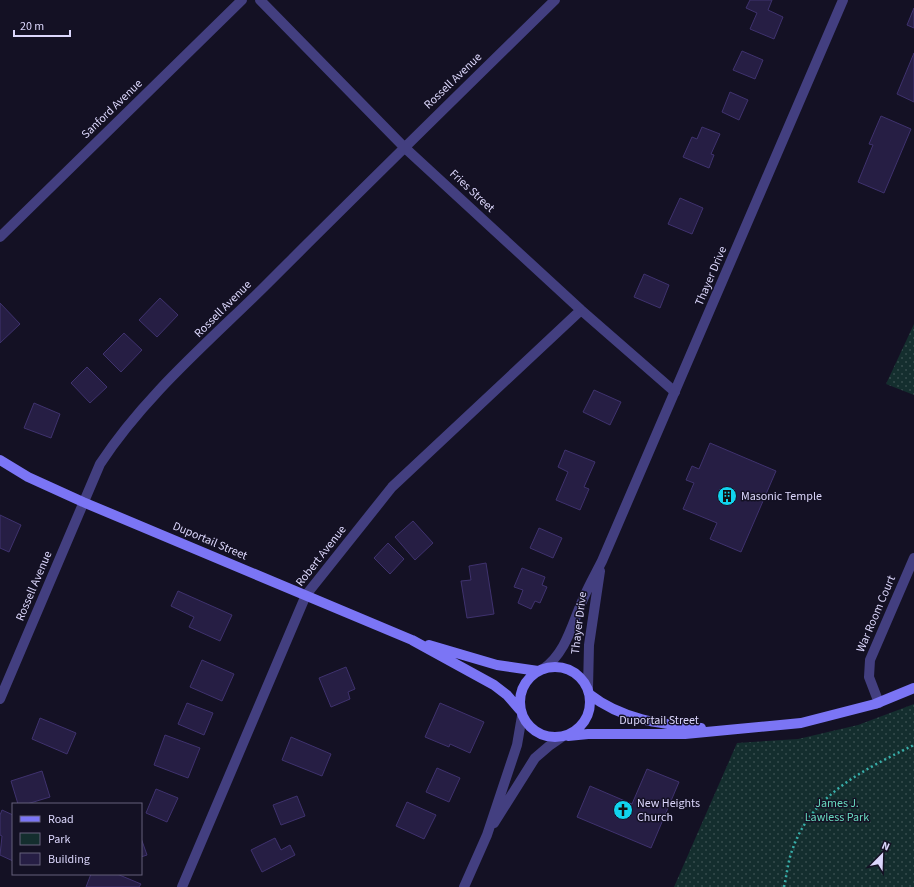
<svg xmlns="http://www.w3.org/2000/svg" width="914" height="887" font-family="'Source Sans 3',sans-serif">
<defs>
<pattern id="green-dots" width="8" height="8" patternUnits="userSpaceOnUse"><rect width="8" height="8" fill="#142e2e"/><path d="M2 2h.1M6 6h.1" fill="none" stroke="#364c4d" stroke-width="1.8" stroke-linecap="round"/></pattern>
</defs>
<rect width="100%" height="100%" fill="#141124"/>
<path fill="url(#green-dots)" d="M 914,324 L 914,395 L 886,384 Z
M 914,704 L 914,887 L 674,887 L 737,743 L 798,739 L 858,725 Z"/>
<path fill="#261e44" stroke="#3f326e" d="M 750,0 L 772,0 L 768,10 L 783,17 L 774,39 L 750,29 L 757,13 L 746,8 Z
M 914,8 L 914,28 L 907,25 Z
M 742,51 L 763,60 L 755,79 L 733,70 Z
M 914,53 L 914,102 L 897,94 Z
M 730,92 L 748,100 L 739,120 L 722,112 Z
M 881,116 L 911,129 L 884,193 L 858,182 L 873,145 L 869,144 Z
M 702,127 L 720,134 L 711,154 L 714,155 L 709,168 L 683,157 L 692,137 L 697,139 Z
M 680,198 L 703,208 L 692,234 L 668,224 Z
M 644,274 L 669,285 L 660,308 L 634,297 Z
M 160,298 L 178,315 L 157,337 L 139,320 Z
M 0,303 L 20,324 L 0,343 Z
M 124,333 L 142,350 L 121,372 L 103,354 Z
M 87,367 L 107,387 L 90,403 L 71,383 Z
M 594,390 L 621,402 L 610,425 L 583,412 Z
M 34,403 L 60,414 L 51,438 L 24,428 Z
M 710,443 L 776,471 L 741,552 L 710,539 L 717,523 L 683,509 L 694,483 L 686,480 L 692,466 L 699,469 Z
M 565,450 L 595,462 L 584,487 L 589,489 L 580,510 L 556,500 L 568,472 L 558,467 Z
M 0,515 L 21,525 L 9,552 L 0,548 Z
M 413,521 L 433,543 L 415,560 L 395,537 Z
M 539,528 L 562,538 L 553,558 L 530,548 Z
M 388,543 L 404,559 L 390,574 L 374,558 Z
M 486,563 L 494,614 L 467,618 L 461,581 L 471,580 L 469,566 Z
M 522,568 L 545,577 L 542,585 L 547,587 L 540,603 L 535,601 L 531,609 L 518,603 L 523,590 L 514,587 Z
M 178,591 L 232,615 L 220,641 L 189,627 L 194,617 L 171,606 Z
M 202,660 L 234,674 L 222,701 L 190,687 Z
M 346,667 L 355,689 L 348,692 L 350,699 L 331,707 L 319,678 Z
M 187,703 L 213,713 L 204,735 L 178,724 Z
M 440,703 L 484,722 L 470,753 L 450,744 L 449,747 L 425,737 Z
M 40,718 L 76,733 L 67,754 L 32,739 Z
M 165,735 L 200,748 L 188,778 L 154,765 Z
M 291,737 L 331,754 L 322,776 L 282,760 Z
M 437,768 L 460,778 L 449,802 L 426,792 Z
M 647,769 L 679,782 L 651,848 L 577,817 L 590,786 L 632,804 Z
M 42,771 L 50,797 L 27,804 L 18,804 L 11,781 Z
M 156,789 L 178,798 L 167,822 L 146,813 Z
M 297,796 L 305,816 L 281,825 L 273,805 Z
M 407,802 L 436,815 L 424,839 L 396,826 Z
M 2,810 L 13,815 L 13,861 L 0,855 L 2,836 L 0,835 L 0,815 Z
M 141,838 L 147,855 L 141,857 Z
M 275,838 L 281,850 L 290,845 L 295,855 L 262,872 L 251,850 Z
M 91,874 L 117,874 L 141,884 L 139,887 L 86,887 Z"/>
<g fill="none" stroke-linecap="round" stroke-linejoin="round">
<path stroke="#38afaa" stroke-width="2.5" stroke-dasharray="2 3" stroke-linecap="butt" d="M 784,887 C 787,874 788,860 793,848 C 812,794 867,768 914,745"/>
<path stroke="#433f80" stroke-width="10" d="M 260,0 L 404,147 L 581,310 L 675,392
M 0,237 L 242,0
M 0,699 L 100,464 C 143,398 206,344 262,289 C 359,192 457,96 555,0
M 879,703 L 869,677 L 870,660 L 914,558
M 182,887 L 306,595 L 392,487 L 581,310"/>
<path stroke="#433f80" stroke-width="10" d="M 543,669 C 567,652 572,623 584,597 C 589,585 596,573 602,561 L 843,0
M 588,688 L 589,645 L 600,571
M 494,823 L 535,758 L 549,746 L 562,737
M 464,887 L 487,835 L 517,745 L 522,716"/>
<path stroke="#7b75f5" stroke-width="10" d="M 0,460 L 28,477 L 83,502 L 412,640 L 494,685 L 507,695 L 520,710
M 429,645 L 497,665 L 538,671
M520 702a35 35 0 1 1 70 0a35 35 0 1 1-70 0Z
M 589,694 C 622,720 660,724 701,728
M 568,736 L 588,734 L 685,734 L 801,723 L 875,704 L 914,688"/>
</g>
<defs>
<g id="building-disc" transform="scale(1)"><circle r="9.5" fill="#11d4ee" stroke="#141124"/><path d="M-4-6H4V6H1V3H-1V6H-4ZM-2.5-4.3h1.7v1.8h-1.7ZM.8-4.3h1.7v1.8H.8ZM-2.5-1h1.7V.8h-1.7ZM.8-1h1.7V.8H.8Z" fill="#111"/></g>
<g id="church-disc" transform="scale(1)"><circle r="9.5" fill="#11d4ee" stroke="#141124"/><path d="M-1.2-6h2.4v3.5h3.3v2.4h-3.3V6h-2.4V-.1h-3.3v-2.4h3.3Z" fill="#111"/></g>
</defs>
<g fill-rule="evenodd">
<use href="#building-disc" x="727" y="496"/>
<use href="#church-disc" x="623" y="810"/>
</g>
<g text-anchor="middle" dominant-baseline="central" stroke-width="3" stroke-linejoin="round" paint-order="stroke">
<g font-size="12" fill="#dcd7fc" stroke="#141124">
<text transform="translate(453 81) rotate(-44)">Rossell Avenue</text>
<text transform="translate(112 109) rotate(-44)">Sanford Avenue</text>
<text transform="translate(472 191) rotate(43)">Fries Street</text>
<text transform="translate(711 276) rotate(-67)">Thayer Drive</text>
<text transform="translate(223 309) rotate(-45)">Rossell Avenue</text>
<text transform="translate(210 541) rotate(23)">Duportail Street</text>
<text transform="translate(321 556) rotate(-52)">Robert Avenue</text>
<text transform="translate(34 586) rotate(-67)">Rossell Avenue</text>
<text transform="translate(876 614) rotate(-67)">War Room Court</text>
<text transform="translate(579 623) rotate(-83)">Thayer Drive</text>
<text x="659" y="720">Duportail Street</text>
</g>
<g font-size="12" fill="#dcd7fc" stroke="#141124" text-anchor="start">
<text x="741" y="496">Masonic Temple</text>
<text x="637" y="803">New Heights<tspan x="637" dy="14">Church</tspan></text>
</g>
<g font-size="12" fill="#68d7be" stroke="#141124">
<text x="837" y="803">James J.<tspan x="837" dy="14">Lawless Park</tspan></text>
</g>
</g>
<rect x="12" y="803" width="130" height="72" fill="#141124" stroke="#64607a"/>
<rect x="20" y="816" width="20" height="6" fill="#7b75f5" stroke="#64607a"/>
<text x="48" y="823" font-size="12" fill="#dcd7fc">Road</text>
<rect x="20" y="833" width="20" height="12" fill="#142e2e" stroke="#64607a"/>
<text x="48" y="843" font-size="12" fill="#dcd7fc">Park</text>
<rect x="20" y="853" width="20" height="12" fill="#261e44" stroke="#64607a"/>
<text x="48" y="863" font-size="12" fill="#dcd7fc">Building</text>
<g transform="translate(882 855) rotate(23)" stroke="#141124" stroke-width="3" paint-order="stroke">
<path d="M0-3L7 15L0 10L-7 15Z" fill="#dcd7fc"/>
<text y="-6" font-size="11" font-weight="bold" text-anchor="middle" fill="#dcd7fc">N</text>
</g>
<path d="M14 30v6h56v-6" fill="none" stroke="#dcd7fc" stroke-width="2"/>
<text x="20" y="30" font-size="12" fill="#dcd7fc" stroke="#141124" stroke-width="3" paint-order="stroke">20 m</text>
</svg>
